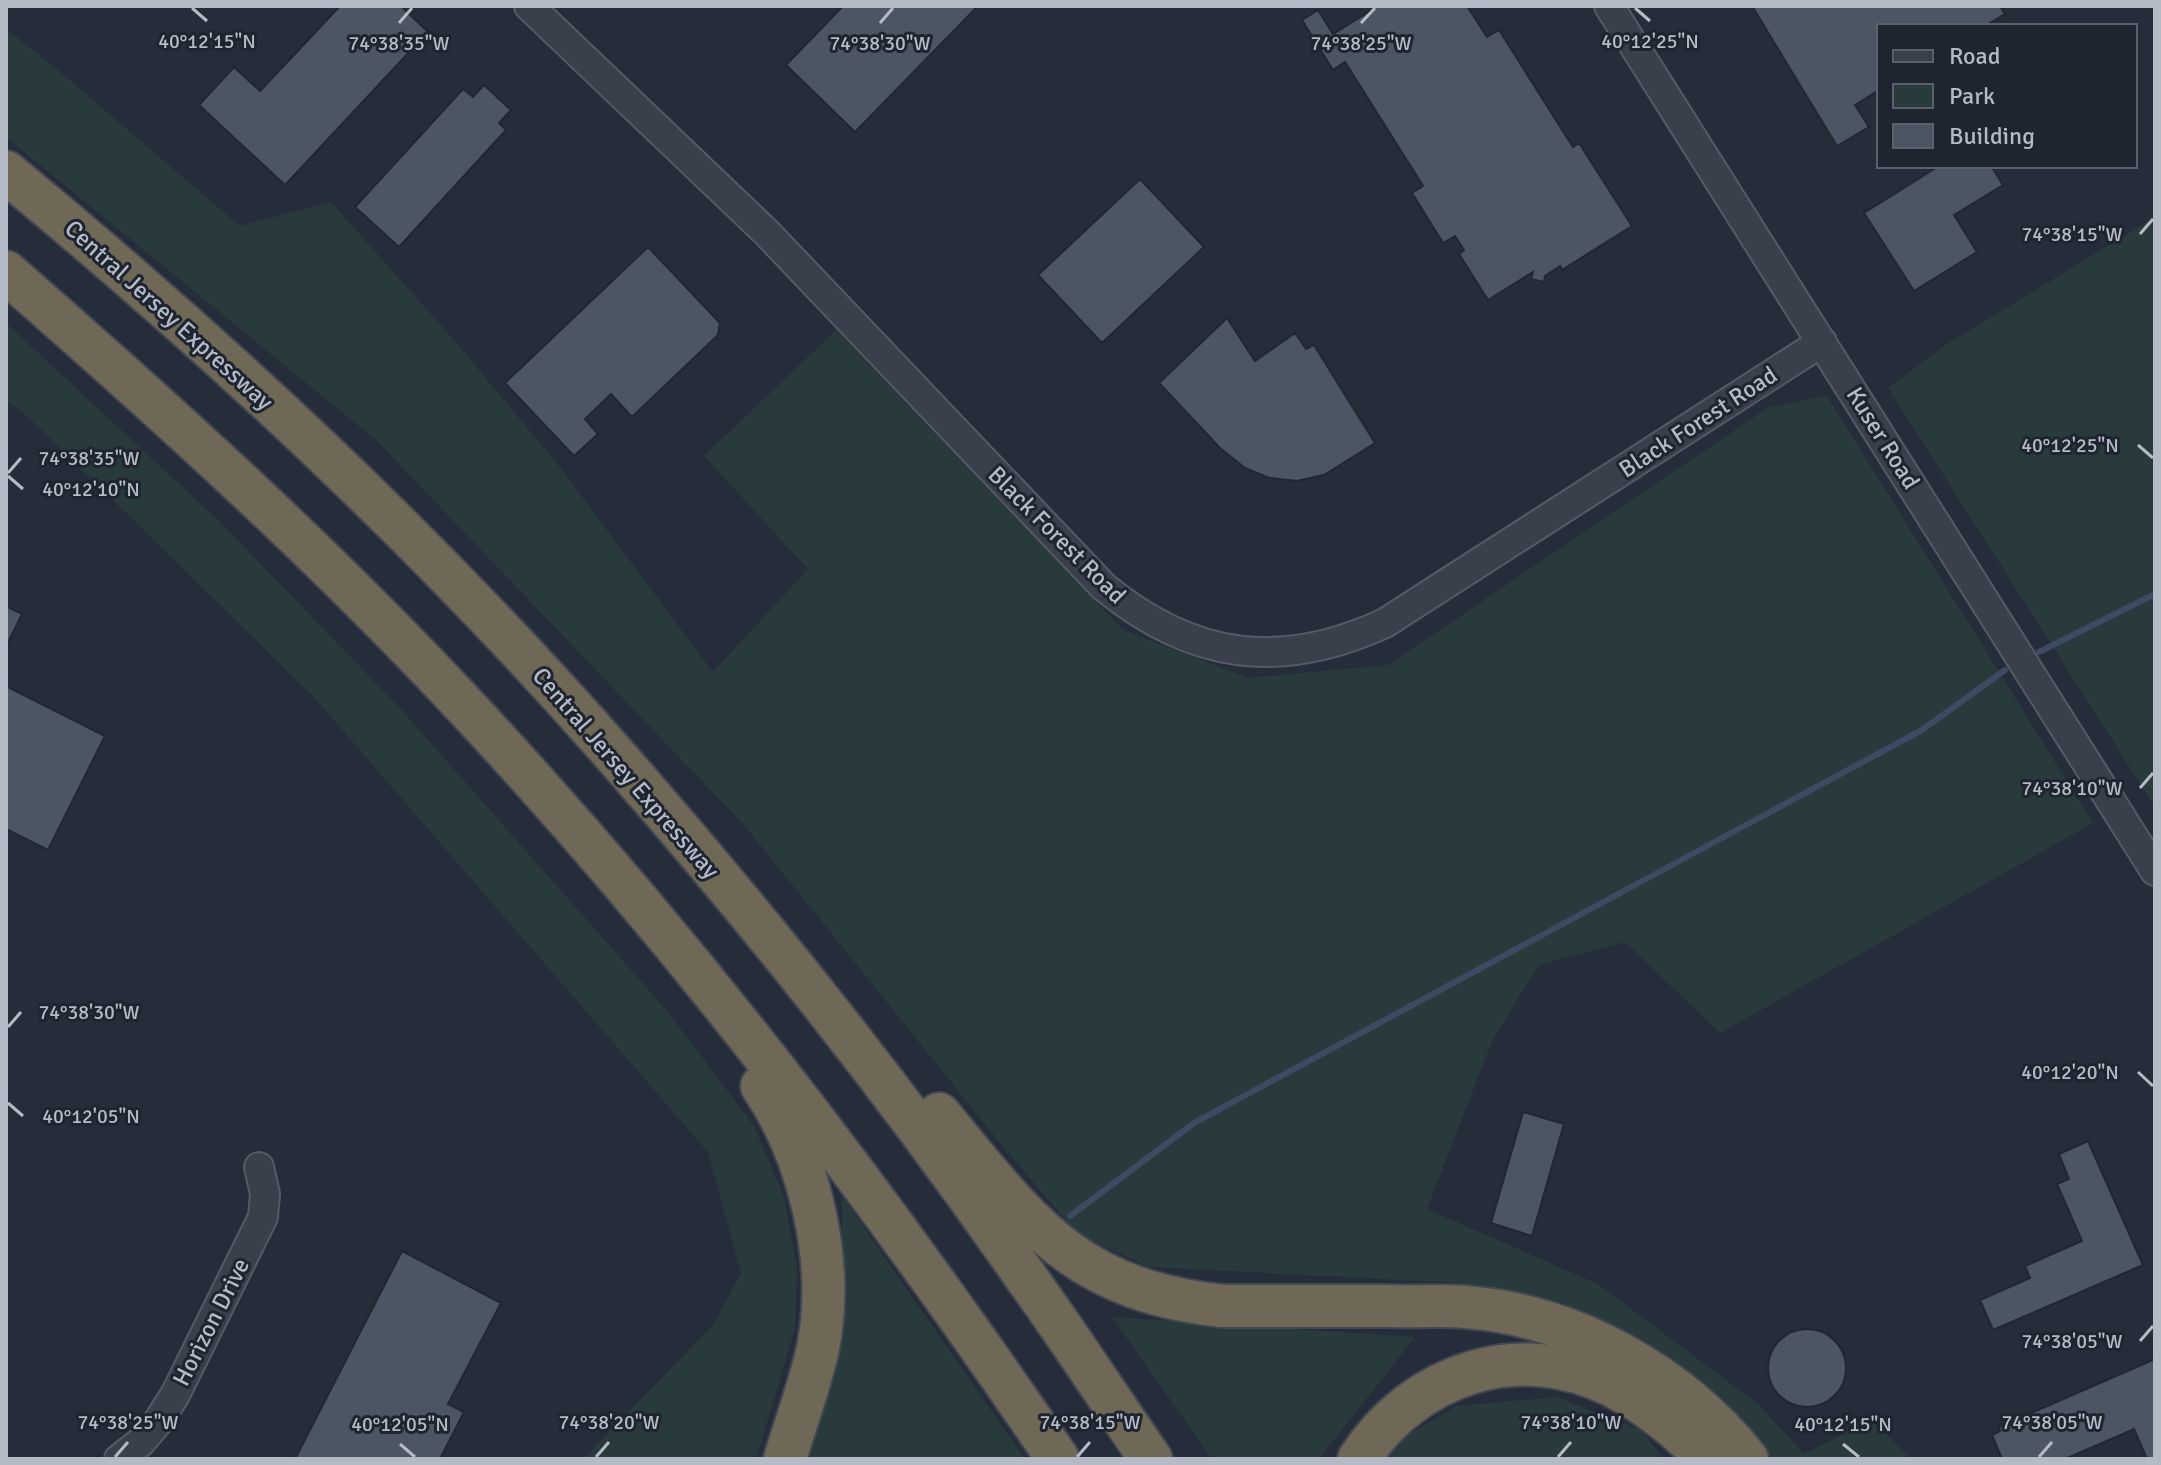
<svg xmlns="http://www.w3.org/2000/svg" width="2161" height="1465" font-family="Signika,sans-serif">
<rect width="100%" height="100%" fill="#262d3a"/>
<path fill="#293a3c" d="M 6,29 L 64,75 L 240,226 L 331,202 L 454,340 L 559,466 L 713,672 L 808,569 L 704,456 L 836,330 L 1123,630 L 1248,678 L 1388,665 L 1769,407 L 1827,396 L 2093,823 L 1720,1033 L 1625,942 L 1539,965 L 1492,1041 L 1427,1209 L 1598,1284 L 1758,1404 L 1804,1454 L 1870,1420 L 1912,1459 L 1772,1459 L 1723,1398 L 1641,1338 L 1558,1301 L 1462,1283 L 1149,1267 L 1076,1233 L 997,1139 L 744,825 L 377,441 L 6,137 Z
M 2155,217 L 2155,807 L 1888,388 L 1944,346 Z
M 6,323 L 219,521 L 399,707 L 668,1012 L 754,1126 L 784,1197 L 797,1266 L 795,1329 L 756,1459 L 583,1459 L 714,1324 L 741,1273 L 708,1152 L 313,696 L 28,417 L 6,400 Z
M 842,1196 L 1025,1459 L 799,1459 L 834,1344 L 842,1238 Z
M 1112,1317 L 1415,1337 L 1319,1459 L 1212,1459 Z
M 1556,1397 L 1641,1430 L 1664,1459 L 1382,1459 L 1386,1448 L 1456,1406 Z"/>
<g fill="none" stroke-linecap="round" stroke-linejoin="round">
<path stroke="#3d4a62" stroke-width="6" d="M 2039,652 L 2155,594
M 1070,1216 L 1194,1123 L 1922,730 L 2005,670"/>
</g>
<path fill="#4c5563" stroke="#202732" stroke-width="2" d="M 340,6 L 401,6 L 428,32 L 285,185 L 199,105 L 234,67 L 260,91 Z
M 843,6 L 978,6 L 855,132 L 786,65 Z
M 1378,6 L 1467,6 L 1487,37 L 1499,30 L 1573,147 L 1579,143 L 1632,226 L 1562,270 L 1560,266 L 1545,276 L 1544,282 L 1531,279 L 1533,272 L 1488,300 L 1459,254 L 1464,250 L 1455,236 L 1443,243 L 1412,193 L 1423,186 L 1345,62 L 1333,70 L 1302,20 L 1318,10 L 1333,34 Z
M 1752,6 L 2000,6 L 2005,14 L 1985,26 L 1879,26 L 1879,90 L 1855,105 L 1869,127 L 1837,146 Z
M 484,85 L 511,110 L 499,123 L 506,130 L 399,247 L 355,207 L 463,89 L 473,97 Z
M 1939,166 L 1991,166 L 2003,185 L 1954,215 L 1977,252 L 1914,291 L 1864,213 Z
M 1140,179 L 1204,247 L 1102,343 L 1038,275 Z
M 648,247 L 720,323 L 718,335 L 632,417 L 611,394 L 585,419 L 598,434 L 574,456 L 505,383 Z
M 1227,318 L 1255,361 L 1295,333 L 1306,349 L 1314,345 L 1375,443 L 1324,475 L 1297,481 L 1269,478 L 1245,468 L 1220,448 L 1159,383 Z
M 6,606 L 22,614 L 6,647 Z
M 6,686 L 105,736 L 48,850 L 6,829 Z
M 1523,1112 L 1564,1124 L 1532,1236 L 1491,1223 Z
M 2088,1141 L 2143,1265 L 1993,1330 L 1980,1300 L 2030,1278 L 2025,1266 L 2082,1241 L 2057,1184 L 2069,1179 L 2059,1154 Z
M 402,1251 L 501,1303 L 448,1404 L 464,1412 L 440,1459 L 295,1459 Z
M1768 1368a39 39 0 1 1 78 0a39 39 0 1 1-78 0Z
M 2155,1359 L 2155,1459 L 2147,1459 L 2134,1429 L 2065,1459 L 2002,1459 L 1992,1435 L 2000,1431 L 1999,1427 Z"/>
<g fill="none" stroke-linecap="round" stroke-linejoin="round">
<g stroke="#545b66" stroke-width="32">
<path id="minor" d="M 529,6 L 767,233 L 1104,587 C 1193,660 1281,671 1385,623 L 1822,342
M 1609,6 L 2155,871
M 119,1459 L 141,1442 L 157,1423 L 175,1395 L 263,1217 L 265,1194 L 259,1167"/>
</g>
<g stroke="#414853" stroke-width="46">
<path id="highway" d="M 6,172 C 224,352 434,548 620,761 C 763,924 899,1095 1023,1273 C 1067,1334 1108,1397 1151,1459
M 6,272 C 165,411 321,552 465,706 C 684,940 878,1195 1058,1459
M 762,1086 C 810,1157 835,1263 818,1348 C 810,1385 796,1422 785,1459
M 939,1114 C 1029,1222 1073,1290 1223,1306 C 1277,1306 1332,1306 1387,1306 C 1413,1307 1440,1305 1466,1307 C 1573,1315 1680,1375 1747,1459
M 1359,1459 C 1414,1374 1518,1339 1611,1385 C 1648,1404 1679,1430 1708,1459"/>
</g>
<use href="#minor" stroke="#393f4b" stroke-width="28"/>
<use href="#highway" stroke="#706857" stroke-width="42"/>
</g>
<path fill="none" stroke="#b5bbc6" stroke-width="3" d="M 192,8 L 207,21M 1635,8 L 1650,21M 399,23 L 412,8M 880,23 L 893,8M 1361,23 L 1375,8M 2140,234 L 2153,219M 2138,445 L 2153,458M 8,473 L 21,458M 8,476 L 23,489M 2140,788 L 2153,773M 8,1027 L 21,1012M 2138,1072 L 2153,1086M 8,1103 L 23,1116M 2140,1341 L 2153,1326M 400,1444 L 415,1457M 1843,1444 L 1859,1457M 115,1457 L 128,1442M 596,1457 L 609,1442M 1077,1457 L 1090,1442M 1558,1457 L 1571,1442M 2039,1457 L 2052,1442"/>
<g text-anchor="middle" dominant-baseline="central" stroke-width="6" stroke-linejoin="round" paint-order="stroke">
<g font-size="24" fill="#b5bbc6" stroke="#1e2530">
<text transform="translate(169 315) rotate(42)">Central Jersey Expressway</text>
<text transform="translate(1698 422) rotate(-33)">Black Forest Road</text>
<text transform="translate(1883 438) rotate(58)">Kuser Road</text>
<text transform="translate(1057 535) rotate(45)">Black Forest Road</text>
<text transform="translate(626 773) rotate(49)">Central Jersey Expressway</text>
<text transform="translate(211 1322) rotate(-63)">Horizon Drive</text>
</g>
</g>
<g font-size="20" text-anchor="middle" fill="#b5bbc6" stroke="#1e2530" stroke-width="6" stroke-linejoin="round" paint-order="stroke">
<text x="207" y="48">40°12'15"N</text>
<text x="1650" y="48">40°12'25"N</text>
<text x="399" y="50">74°38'35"W</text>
<text x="880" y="50">74°38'30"W</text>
<text x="1361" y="50">74°38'25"W</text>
<text x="2072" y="241">74°38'15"W</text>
<text x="2070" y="452">40°12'25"N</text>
<text x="89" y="465">74°38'35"W</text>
<text x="91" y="496">40°12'10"N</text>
<text x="2072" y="795">74°38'10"W</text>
<text x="89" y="1019">74°38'30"W</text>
<text x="2070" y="1079">40°12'20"N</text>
<text x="91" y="1123">40°12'05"N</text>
<text x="2072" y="1348">74°38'05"W</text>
<text x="128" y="1429">74°38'25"W</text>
<text x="609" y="1429">74°38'20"W</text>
<text x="1090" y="1429">74°38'15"W</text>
<text x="1571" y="1429">74°38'10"W</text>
<text x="2052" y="1429">74°38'05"W</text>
<text x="400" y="1431">40°12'05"N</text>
<text x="1843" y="1431">40°12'15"N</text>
</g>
<rect width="2161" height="1465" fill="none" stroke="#b5bbc6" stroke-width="16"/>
<rect x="1877" y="24" width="260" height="144" fill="#1e2530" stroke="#5a616c" stroke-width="2"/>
<rect x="1893" y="50" width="40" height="12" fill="#393f4b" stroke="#5a616c" stroke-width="2"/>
<text x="1949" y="64" font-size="24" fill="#b5bbc6">Road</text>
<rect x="1893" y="84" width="40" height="24" fill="#293a3c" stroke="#5a616c" stroke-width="2"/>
<text x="1949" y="104" font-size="24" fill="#b5bbc6">Park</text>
<rect x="1893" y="124" width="40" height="24" fill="#4c5563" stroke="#5a616c" stroke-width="2"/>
<text x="1949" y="144" font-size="24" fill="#b5bbc6">Building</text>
</svg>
